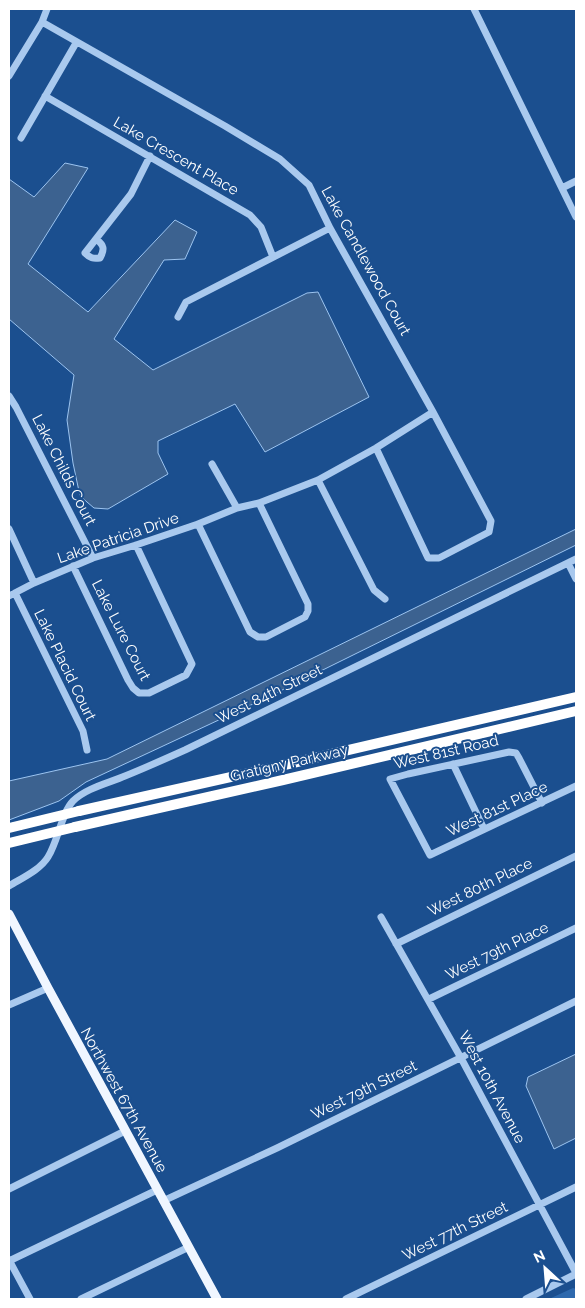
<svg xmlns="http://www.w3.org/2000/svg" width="585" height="1308" font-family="Raleway,sans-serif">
<rect width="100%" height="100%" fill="#1b4f8f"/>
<path fill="#2e69ad" d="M 573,1288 L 576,1289 L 576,1299 L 549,1299 Z"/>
<path fill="#3c6290" stroke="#9cc4f0" d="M 65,163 L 88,168 L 28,264 L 88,312 L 175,220 L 197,232 L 185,259 L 164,260 L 114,339 L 153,370 L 307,293 L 318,292 L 369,397 L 265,452 L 235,404 L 158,441 L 158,453 L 168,474 L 108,509 L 94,508 L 80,496 L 73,463 L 67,420 L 74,375 L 9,319 L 9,179 L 34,197 Z
M 576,529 L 576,545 L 268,697 L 86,782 L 59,801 L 9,820 L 9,781 L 107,759 Z
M 576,1054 L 576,1138 L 554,1149 L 526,1086 L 528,1077 Z"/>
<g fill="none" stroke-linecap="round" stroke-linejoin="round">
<path stroke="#a9c9ee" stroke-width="7" d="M 474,9 L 576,217
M 42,22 L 225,126 L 280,159 L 309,185 L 330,228 L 433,412 L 491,521 L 489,532 L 439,558 L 428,558 L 376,448
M 9,76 L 42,22 L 47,9
M 45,96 L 250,215 L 261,227 L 273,257
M 21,138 L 76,43
M 562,188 L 576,181
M 96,239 C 104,245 105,249 100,258 C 93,259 90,258 85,253 L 131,194 L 150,156
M 178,317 L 186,302 L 330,228
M 9,396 L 16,407 L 93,558
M 212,464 L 237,508
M 318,480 L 374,590 L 385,599
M 198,524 L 250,632 L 258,637 L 266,637 L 305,617 L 308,611 L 308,604 L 259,503
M 9,529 L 34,583
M 568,563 L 576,579
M 73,566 L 128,680 L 133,688 L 139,693 L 149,693 L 186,675 L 192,664 L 136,545
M 15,593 L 83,731 L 87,750
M 9,596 L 34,583 L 93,558 L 136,545 L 198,524 L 237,508 L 259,503 L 318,480 L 376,448 L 433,412
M 453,764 L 484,829
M 542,803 L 519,758 L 516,753 L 509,752 L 408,774 L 390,779 L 430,855 L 576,786
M 9,886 C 22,878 40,870 48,857 C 58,841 62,812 73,801 C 86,788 109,783 125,776 C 145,768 165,759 185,750 L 576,559
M 381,917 L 461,1058 L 576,1273
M 396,944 L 576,856
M 429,999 L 576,928
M 9,1005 L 48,988
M 9,1189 L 125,1131
M 163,1201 L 277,1148 L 576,1001
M 9,1260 L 30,1299
M 9,1261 L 157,1190
M 81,1299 L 189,1247
M 346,1299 L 576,1187
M 526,1299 L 576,1274"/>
<path stroke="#f0f6ff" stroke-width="9" d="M 9,914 L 48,988 L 217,1299"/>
<path stroke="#fff" stroke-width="10" d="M 79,811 L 280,766 L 576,697
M 75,827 L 283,780 L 576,711"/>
<path stroke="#fff" stroke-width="10" d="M 9,828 L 79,811
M 9,843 L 75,827"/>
</g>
<g text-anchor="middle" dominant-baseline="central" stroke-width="4" stroke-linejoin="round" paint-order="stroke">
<g font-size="15" fill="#fff" stroke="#1b4f8f">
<text transform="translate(176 156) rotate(30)">Lake Crescent Place</text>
<text transform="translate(366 261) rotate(61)">Lake Candlewood Court</text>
<text transform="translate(64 470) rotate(63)">Lake Childs Court</text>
<text transform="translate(118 538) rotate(-19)">Lake Patricia Drive</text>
<text transform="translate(121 630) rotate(63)">Lake Lure Court</text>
<text transform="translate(65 665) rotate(64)">Lake Placid Court</text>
<text transform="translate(269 694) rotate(-26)">West 84th Street</text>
<text transform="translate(446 752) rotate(-13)">West 81st Road</text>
<text transform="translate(289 763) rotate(-13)">Gratigny Parkway</text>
<text transform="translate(497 809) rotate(-25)">West 81st Place</text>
<text transform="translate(480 887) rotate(-26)">West 80th Place</text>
<text transform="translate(497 951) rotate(-26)">West 79th Place</text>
<text transform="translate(492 1087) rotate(62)">West 10th Avenue</text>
<text transform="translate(364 1090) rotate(-26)">West 79th Street</text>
<text transform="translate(124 1100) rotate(61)">Northwest 67th Avenue</text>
<text transform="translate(455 1231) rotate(-26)">West 77th Street</text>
</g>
</g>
<rect width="585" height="1308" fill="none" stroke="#ffffff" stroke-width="20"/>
<g transform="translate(545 1268) rotate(334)" stroke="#1b4f8f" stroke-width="4" paint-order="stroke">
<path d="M0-4L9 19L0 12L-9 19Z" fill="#ffffff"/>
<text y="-8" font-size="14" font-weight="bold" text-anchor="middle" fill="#ffffff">N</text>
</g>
</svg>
